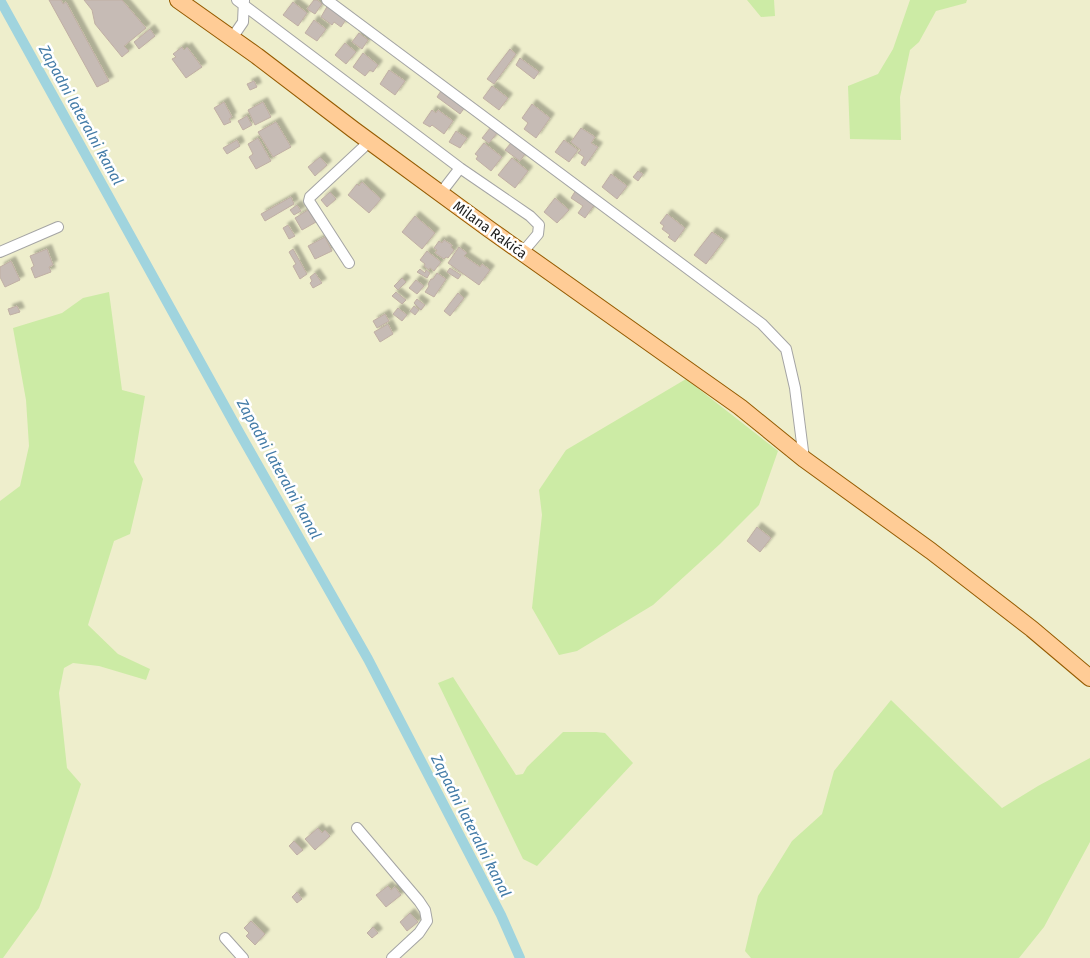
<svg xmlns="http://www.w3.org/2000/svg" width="1090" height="958" font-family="'Fira Sans',sans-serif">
<defs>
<filter id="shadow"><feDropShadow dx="4.5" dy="-4.5" stdDeviation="1" flood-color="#0004"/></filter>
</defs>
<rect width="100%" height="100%" fill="#eeeae2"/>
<path fill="#eec" d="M 0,0 L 1090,0 L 1090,958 L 0,958 Z"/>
<path fill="#cceba5" d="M 747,0 L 774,0 L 775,16 L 761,17 Z
M 910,0 L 967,0 L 966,3 L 936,11 L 919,42 L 910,50 L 900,97 L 901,140 L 850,139 L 848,86 L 878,74 L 893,49 Z
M 109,292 L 122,390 L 145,396 L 134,462 L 143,479 L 130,534 L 114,541 L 88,625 L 118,654 L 150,669 L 146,680 L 99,666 L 73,663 L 64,668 L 59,693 L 67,768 L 81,784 L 51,876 L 39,908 L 3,958 L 0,958 L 0,501 L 20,486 L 29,446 L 26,400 L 13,328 L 62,313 L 83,298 Z
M 686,379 L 778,451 L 759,505 L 720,544 L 653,605 L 577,651 L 559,655 L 532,608 L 542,515 L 539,490 L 566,450 Z
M 453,677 L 516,775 L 523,774 L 527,767 L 563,732 L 596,732 L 605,733 L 633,763 L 537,866 L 523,859 L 438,683 Z
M 891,700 L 1002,808 L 1038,786 L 1090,758 L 1090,842 L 1044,927 L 1019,958 L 751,958 L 745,951 L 758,896 L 792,841 L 822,814 L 834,771 Z"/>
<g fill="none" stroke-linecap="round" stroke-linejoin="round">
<path stroke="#a0d4de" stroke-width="10" d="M 0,0 L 239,432 L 368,659 L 501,915 L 520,958"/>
</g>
<path fill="#c6bbb5" stroke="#c0afa4" filter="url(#shadow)" d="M 49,0 L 61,0 L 63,4 L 66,2 L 109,81 L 97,87 Z
M 84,0 L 122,0 L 146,28 L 124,46 L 129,51 L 122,57 L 95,24 L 92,10 Z
M 314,0 L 317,0 L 322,4 L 315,14 L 307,9 Z
M 293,2 L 307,13 L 298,26 L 283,15 Z
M 328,5 L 347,18 L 341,27 L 334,22 L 332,25 L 321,17 Z
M 314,20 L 326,29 L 317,41 L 305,33 Z
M 150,29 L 155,36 L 139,49 L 134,42 Z
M 359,33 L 368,40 L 362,49 L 352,42 Z
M 345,43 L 356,52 L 346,64 L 335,55 Z
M 182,47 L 184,50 L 187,47 L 202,67 L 186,78 L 172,59 L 176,57 L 173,54 Z
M 510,49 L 516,54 L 494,84 L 487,79 Z
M 363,53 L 378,65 L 373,72 L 370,70 L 365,76 L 353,67 Z
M 520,58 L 539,72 L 534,79 L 516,65 Z
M 389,70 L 405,81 L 395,95 L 380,84 Z
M 254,81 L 257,87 L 250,90 L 247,84 Z
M 492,86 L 508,98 L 499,110 L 483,98 Z
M 441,91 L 465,107 L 460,114 L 437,97 Z
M 224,102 L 232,117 L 229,119 L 231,122 L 224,125 L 214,108 Z
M 263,102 L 271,117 L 255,125 L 248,110 Z
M 532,104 L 550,118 L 536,138 L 524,129 L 528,123 L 522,118 Z
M 432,110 L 436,113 L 438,110 L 453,121 L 444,134 L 432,125 L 430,127 L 423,123 Z
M 247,116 L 252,125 L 243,130 L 238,121 Z
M 276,122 L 291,147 L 273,157 L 258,132 Z
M 491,127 L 498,132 L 489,143 L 482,138 Z
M 581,128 L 595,137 L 591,143 L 598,147 L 585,166 L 581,163 L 584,157 L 578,153 L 581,150 L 571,142 Z
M 456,131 L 467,138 L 460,148 L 449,142 Z
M 258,138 L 271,161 L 256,169 L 249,157 L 253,154 L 248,144 Z
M 237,140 L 240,146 L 227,154 L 223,148 Z
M 564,140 L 578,150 L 569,162 L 555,152 Z
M 484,143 L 502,157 L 491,171 L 476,159 L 478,156 L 475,154 Z
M 511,143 L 525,154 L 520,161 L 505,150 Z
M 320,157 L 327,165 L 315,176 L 308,167 Z
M 512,158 L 528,171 L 515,188 L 498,175 Z
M 638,171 L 643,174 L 638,181 L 633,177 Z
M 611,174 L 627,186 L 617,199 L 602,187 Z
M 362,182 L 381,199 L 369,213 L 348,195 L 357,184 L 359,186 Z
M 576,190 L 595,204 L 585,218 L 578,213 L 583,206 L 571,198 Z
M 330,192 L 336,199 L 327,207 L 321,200 Z
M 291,197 L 294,204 L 265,221 L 261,214 Z
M 555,198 L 569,210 L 557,223 L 544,212 Z
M 297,205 L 301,211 L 294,215 L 290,210 Z
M 308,210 L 316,222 L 302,230 L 295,218 Z
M 667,214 L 685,228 L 675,242 L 668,237 L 670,235 L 662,229 L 664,226 L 660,223 Z
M 415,216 L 435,233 L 422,249 L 402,232 Z
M 288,225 L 295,236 L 289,239 L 283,228 Z
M 712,232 L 724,240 L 706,264 L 694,255 Z
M 325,237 L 332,251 L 315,259 L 308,246 Z
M 444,240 L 452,245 L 451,247 L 454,250 L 448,258 L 446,257 L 444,259 L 435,253 L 437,250 L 434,248 L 439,241 L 442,243 Z
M 459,247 L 467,253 L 464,256 L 480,267 L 482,264 L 490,270 L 479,285 L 448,263 Z
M 47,249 L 53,265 L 49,267 L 51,272 L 35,278 L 31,268 L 34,266 L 30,256 Z
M 293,249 L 307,274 L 300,279 L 293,266 L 296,264 L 289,252 Z
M 427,251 L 441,262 L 434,271 L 430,268 L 429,270 L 424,266 L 425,264 L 420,260 Z
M 11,261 L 20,280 L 5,287 L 0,277 L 0,267 Z
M 450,268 L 461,275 L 458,279 L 447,272 Z
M 420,269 L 425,273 L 426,270 L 430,273 L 427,278 L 417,272 Z
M 315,273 L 322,283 L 313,288 L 310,283 L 312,281 L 310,277 Z
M 437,273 L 446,279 L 434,297 L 425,292 L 429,286 L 428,284 L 431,279 L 433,279 Z
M 402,278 L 406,282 L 398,290 L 394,286 Z
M 416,280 L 424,286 L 417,294 L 409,288 Z
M 396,292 L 406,300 L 402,304 L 392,296 Z
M 458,293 L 464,298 L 450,316 L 444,311 Z
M 417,299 L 425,305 L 421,310 L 414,303 Z
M 17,306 L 20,312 L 10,315 L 8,309 Z
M 414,306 L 419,310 L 415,315 L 410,311 Z
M 398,308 L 407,315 L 402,321 L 393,314 Z
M 385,314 L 389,321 L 377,328 L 373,321 Z
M 388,324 L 393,334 L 380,342 L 374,332 Z
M 757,527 L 771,538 L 760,552 L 747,541 Z
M 318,828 L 322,833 L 325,830 L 330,836 L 315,850 L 305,839 Z
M 294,841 L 303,850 L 297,855 L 289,846 Z
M 388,886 L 391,890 L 395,887 L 401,895 L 386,907 L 376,895 Z
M 297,892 L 302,899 L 297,903 L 292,897 Z
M 410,913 L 418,922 L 407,931 L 400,922 Z
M 251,921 L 265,934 L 255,945 L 246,936 L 249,933 L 244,928 Z
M 373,927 L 378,933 L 372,938 L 367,933 Z"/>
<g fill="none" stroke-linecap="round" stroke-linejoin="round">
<g stroke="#a4a4a4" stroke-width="12">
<path id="street" d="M 237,0 L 460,168 L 530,216 L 539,225 L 538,234 L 522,253
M 327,0 L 762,324 L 786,349 L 795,388 L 804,459
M 232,38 L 243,22 L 244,0
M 440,194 L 460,168
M 0,252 L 58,227
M 349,263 L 309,201 L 310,197 L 369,142
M 357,828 L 419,901 L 425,910 L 427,921 L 419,933 L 392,958
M 225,938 L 243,958"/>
</g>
<g stroke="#955b00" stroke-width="18">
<path id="primary" d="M 178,0 L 257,56 L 354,130 L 489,229 L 740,407 L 804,459 L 931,551 L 1032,629 L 1090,678"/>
</g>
<use href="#street" stroke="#fff" stroke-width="10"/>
<use href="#primary" stroke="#ffcc96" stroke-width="16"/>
</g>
<g text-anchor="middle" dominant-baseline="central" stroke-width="5" stroke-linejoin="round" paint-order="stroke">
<g font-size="14" fill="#1d1d1d" stroke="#fff">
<text transform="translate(490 230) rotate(36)">Milana Rakića</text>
</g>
<g font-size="15" font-style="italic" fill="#437ba7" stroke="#fff">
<text transform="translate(81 115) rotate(61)">Zapadni lateralni kanal</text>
<text transform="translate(279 469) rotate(61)">Zapadni lateralni kanal</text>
<text transform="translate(471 826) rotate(63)">Zapadni lateralni kanal</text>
</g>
</g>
</svg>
